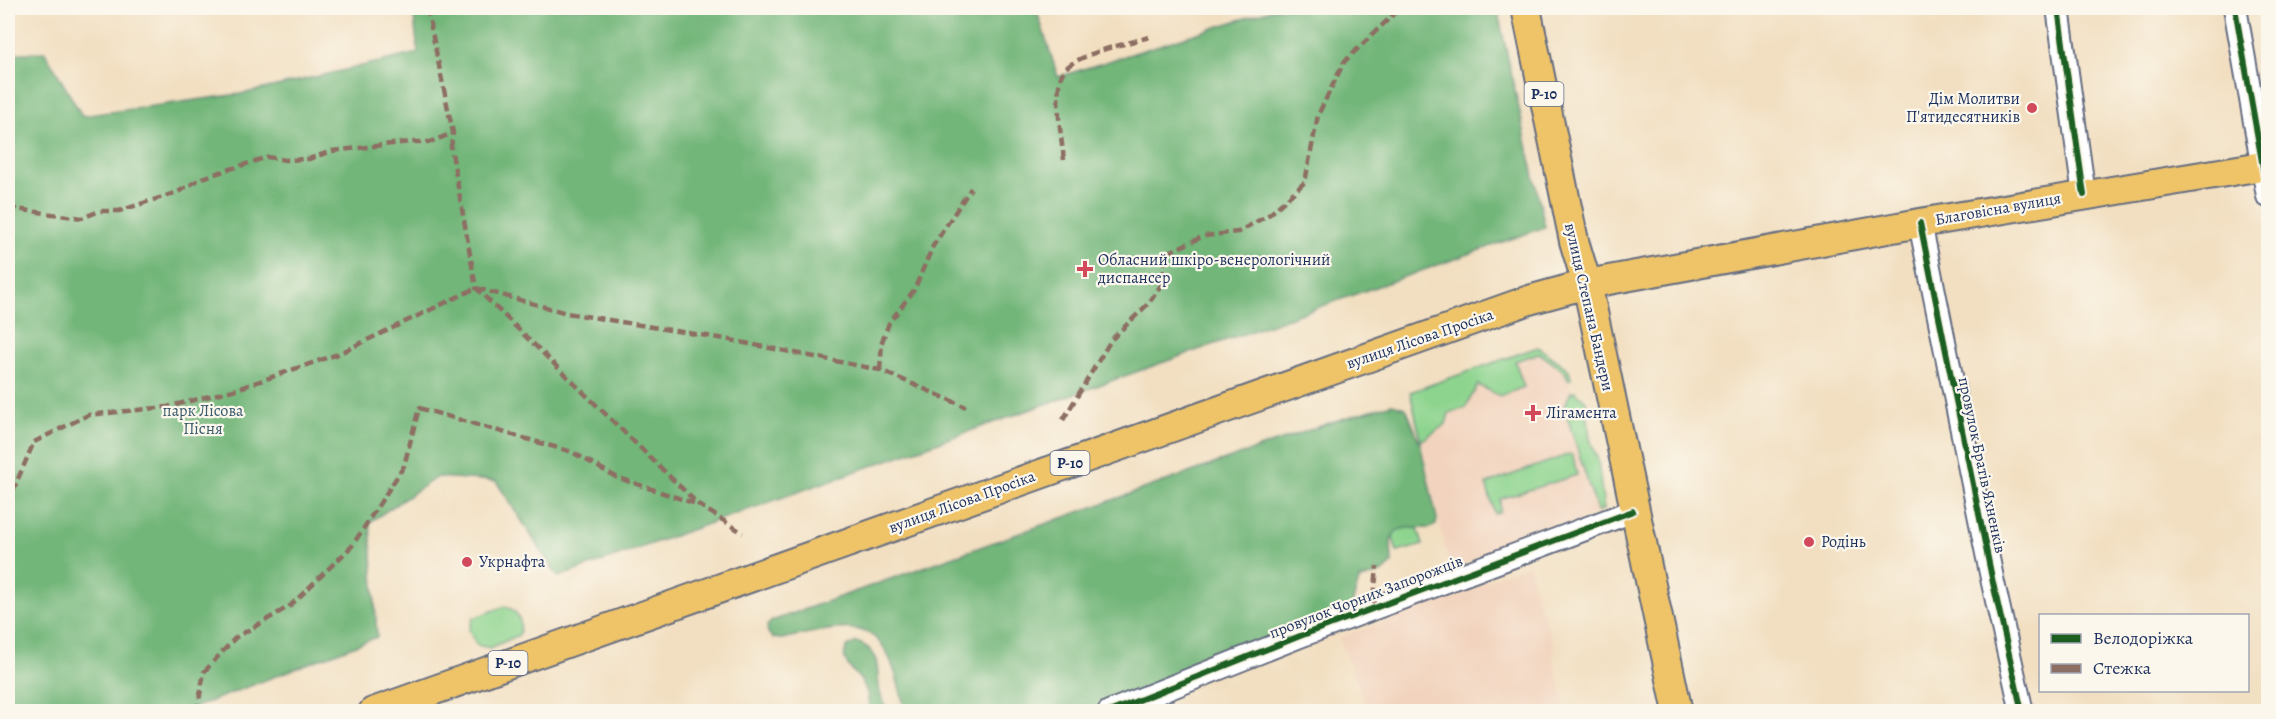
<svg xmlns="http://www.w3.org/2000/svg" width="2276" height="719" font-family="Alegreya,serif">
<rect width="100%" height="100%" fill="#fbf7ec"/>
<filter id="ink" filterUnits="userSpaceOnUse"><feTurbulence type="fractalNoise" baseFrequency=".0167" numOctaves="2"/><feDisplacementMap in="SourceGraphic" scale="12" xChannelSelector="R" yChannelSelector="G"/><feConvolveMatrix kernelMatrix="1 2 1 2 8 2 1 2 1" color-interpolation-filters="sRGB"/></filter>
<filter id="wash" filterUnits="userSpaceOnUse"><feTurbulence type="fractalNoise" baseFrequency=".008" numOctaves="4" result="noise"/><feDisplacementMap in="SourceGraphic" scale="24" xChannelSelector="R" yChannelSelector="G"/><feGaussianBlur stdDeviation="1.35" result="paint"/><feColorMatrix in="noise" values="0 0 0 0 0 0 0 0 0 0 0 0 0 0 0 0 0 1.4 0 .05"/><feComposite in="paint" operator="in"/></filter>
<g filter="url(#wash)">
<rect width="100%" height="100%" fill="#f2dfc1"/>
<path fill="#f2d4be" d="M 1538,351 L 1566,372 L 1604,511 L 1450,570 L 1411,396 Z
M 1530,564 L 1535,594 L 1555,647 L 1556,651 L 1552,653 L 1567,711 L 1369,711 L 1339,638 Z"/>
<path fill="#8dd48e" stroke="#548276" stroke-width="1.5" d="M 1538,347 L 1569,370 L 1571,379 L 1568,380 L 1565,372 L 1539,353 L 1515,361 L 1524,387 L 1500,396 L 1478,385 L 1465,408 L 1449,413 L 1446,424 L 1421,441 L 1410,392 Z
M 1575,391 L 1586,401 L 1590,439 L 1598,461 L 1604,510 L 1597,511 L 1564,407 L 1571,392 Z
M 1570,454 L 1573,456 L 1577,475 L 1500,499 L 1500,512 L 1495,514 L 1486,484 Z
M 1415,519 L 1423,545 L 1397,552 L 1390,527 Z
M 505,606 C 519,611 523,622 519,635 L 490,648 L 477,645 L 469,630 L 473,618 Z"/>
<path fill="#72b679" stroke="#46726c" stroke-width="1.5" d="M 413,8 L 1036,8 L 1058,77 L 1277,8 L 1497,8 L 1545,227 L 558,577 L 496,481 L 437,477 L 370,522 L 377,637 L 185,711 L 8,711 L 8,54 L 45,52 L 82,116 L 246,93 L 418,53 Z
M 1392,404 L 1406,408 L 1420,443 L 1437,519 L 1436,525 C 1424,533 1408,523 1395,532 L 1391,541 L 1392,564 L 1383,572 L 1359,580 L 1351,608 L 1095,711 L 905,711 C 885,620 869,619 782,639 L 773,638 L 768,633 L 767,626 L 772,621 L 1335,421 Z
M 856,642 C 892,653 867,685 889,711 L 869,711 C 869,702 868,690 862,682 C 854,670 840,664 846,648 Z"/>
</g>
<g filter="url(#ink)">
<g fill="none" stroke-linecap="round" stroke-linejoin="round">
<g stroke="#666d81" stroke-width="26">
<path id="minor" d="M 2058,8 L 2084,195
M 2235,8 L 2268,196
M 1920,223 L 1993,583 L 2022,712
M 1109,712 L 1300,636 L 1633,511"/>
</g>
<g stroke="#666d81" stroke-width="32">
<path id="major" d="M 1526,8 L 1574,241 L 1587,284 L 1678,712
M 373,712 L 1529,300 L 1587,284 L 1920,223 L 2268,165"/>
</g>
<use href="#minor" stroke="#fff" stroke-width="22"/>
<use href="#major" stroke="#efc469" stroke-width="28"/>
<path stroke="#8d6e63" stroke-width="4.5" stroke-dasharray="9 4.5" stroke-linecap="butt" d="M 427,8 L 453,133 L 451,147 L 476,288 L 699,505 L 743,533
M 1064,160 C 1062,140 1051,82 1066,68 C 1084,52 1126,44 1149,37
M 8,208 L 82,218 L 100,211 L 119,211 L 150,201 L 178,192 L 202,178 L 268,157 L 285,160 L 309,159 L 332,151 L 410,142 L 430,142 L 453,133
M 880,370 L 882,342 L 889,323 L 914,290 L 933,246 L 971,188
M 1063,420 L 1111,340 L 1149,303 L 1163,282 L 1165,254 L 1204,236 L 1238,232 L 1270,214 L 1305,182 L 1318,115 L 1344,62 L 1400,8
M 8,518 L 14,488 L 34,442 L 88,415 L 167,407 L 237,389 L 338,354 L 476,288 L 567,313 L 725,339 L 880,370 L 966,407
M 1373,610 L 1377,566
M 197,712 L 204,672 L 235,638 L 290,606 L 352,546 L 404,466 L 419,408 L 572,452 L 616,477 L 699,505"/>
<g stroke="#fbf7ec" stroke-width="10">
<path id="cycleway" d="M 2058,8 L 2084,195
M 2235,8 L 2268,196
M 1920,223 L 1993,583 L 2022,712
M 1109,712 L 1300,636 L 1633,511"/>
</g>
<use href="#cycleway" stroke="#1b5e20" stroke-width="6"/>
</g>
</g>
<g fill="#d1495b" stroke="#fbf7ec" stroke-width="2">
<circle cx="2032" cy="108" r="6"/>
<path d="M1082 260h6v6h6v6h-6v6h-6v-6h-6v-6h6z"/>
<path d="M1530 404h6v6h6v6h-6v6h-6v-6h-6v-6h6z"/>
<circle cx="1809" cy="542" r="6"/>
<circle cx="467" cy="562" r="6"/>
</g>
<g text-anchor="middle" dominant-baseline="central" stroke-width="4.5" stroke-linejoin="round" paint-order="stroke">
<g fill="#fbf7ec" stroke="#5e6b89" stroke-width="1.5">
<rect x="1524.5" y="82" width="39" height="24" rx="4.5"/>
<rect x="1050.5" y="451" width="39" height="24" rx="4.5"/>
<rect x="488.5" y="651" width="39" height="24" rx="4.5"/>
</g>
<g font-size="15" font-weight="bold" fill="#1b2f5e">
<text x="1544" y="94">Р-10</text>
<text x="1070" y="463">Р-10</text>
<text x="508" y="663">Р-10</text>
</g>
<g font-size="16" fill="#1b2f5e" stroke="#fbf7ec" text-anchor="start">
<text x="2020" y="99" text-anchor="end">Дім Молитви<tspan x="2020" dy="18">П'ятидесятників</tspan></text>
<text x="1098" y="260">Обласний шкіро-венерологічний<tspan x="1098" dy="18">диспансер</tspan></text>
<text x="1546" y="413">Лігамента</text>
<text x="1821" y="542">Родінь</text>
<text x="479" y="562">Укрнафта</text>
</g>
<g font-size="16" fill="#1b2f5e" stroke="#fbf7ec">
<text transform="translate(1998 209) rotate(-10)">Благовісна вулиця</text>
<text transform="translate(1589 307) rotate(77)">вулиця Степана Бандери</text>
<text transform="translate(1420 339) rotate(-19)">вулиця Лісова Просіка</text>
<text transform="translate(1982 465) rotate(78)">провулок Братів Яхненків</text>
<text transform="translate(962 502) rotate(-20)">вулиця Лісова Просіка</text>
<text transform="translate(1366 597) rotate(-21)">провулок Чорних Запорожців</text>
</g>
<g font-size="16" fill="#38586a" stroke="#fbf7ec">
<text x="203" y="411">парк Лісова<tspan x="203" dy="18">Пісня</tspan></text>
</g>
</g>
<rect width="2276" height="719" fill="none" stroke="#fbf7ec" stroke-width="30"/>
<rect x="2039" y="614" width="210" height="78" fill="#fbf7ec" stroke="#a1a7b3" stroke-width="1.5"/>
<rect x="2051" y="634" width="30" height="9" fill="#1b5e20" stroke="#a1a7b3" stroke-width="1.5"/>
<text x="2093" y="644" font-size="18" fill="#1b2f5e">Велодоріжка</text>
<rect x="2051" y="664" width="30" height="9" fill="#8d6e63" stroke="#a1a7b3" stroke-width="1.5"/>
<text x="2093" y="674" font-size="18" fill="#1b2f5e">Стежка</text>
</svg>
